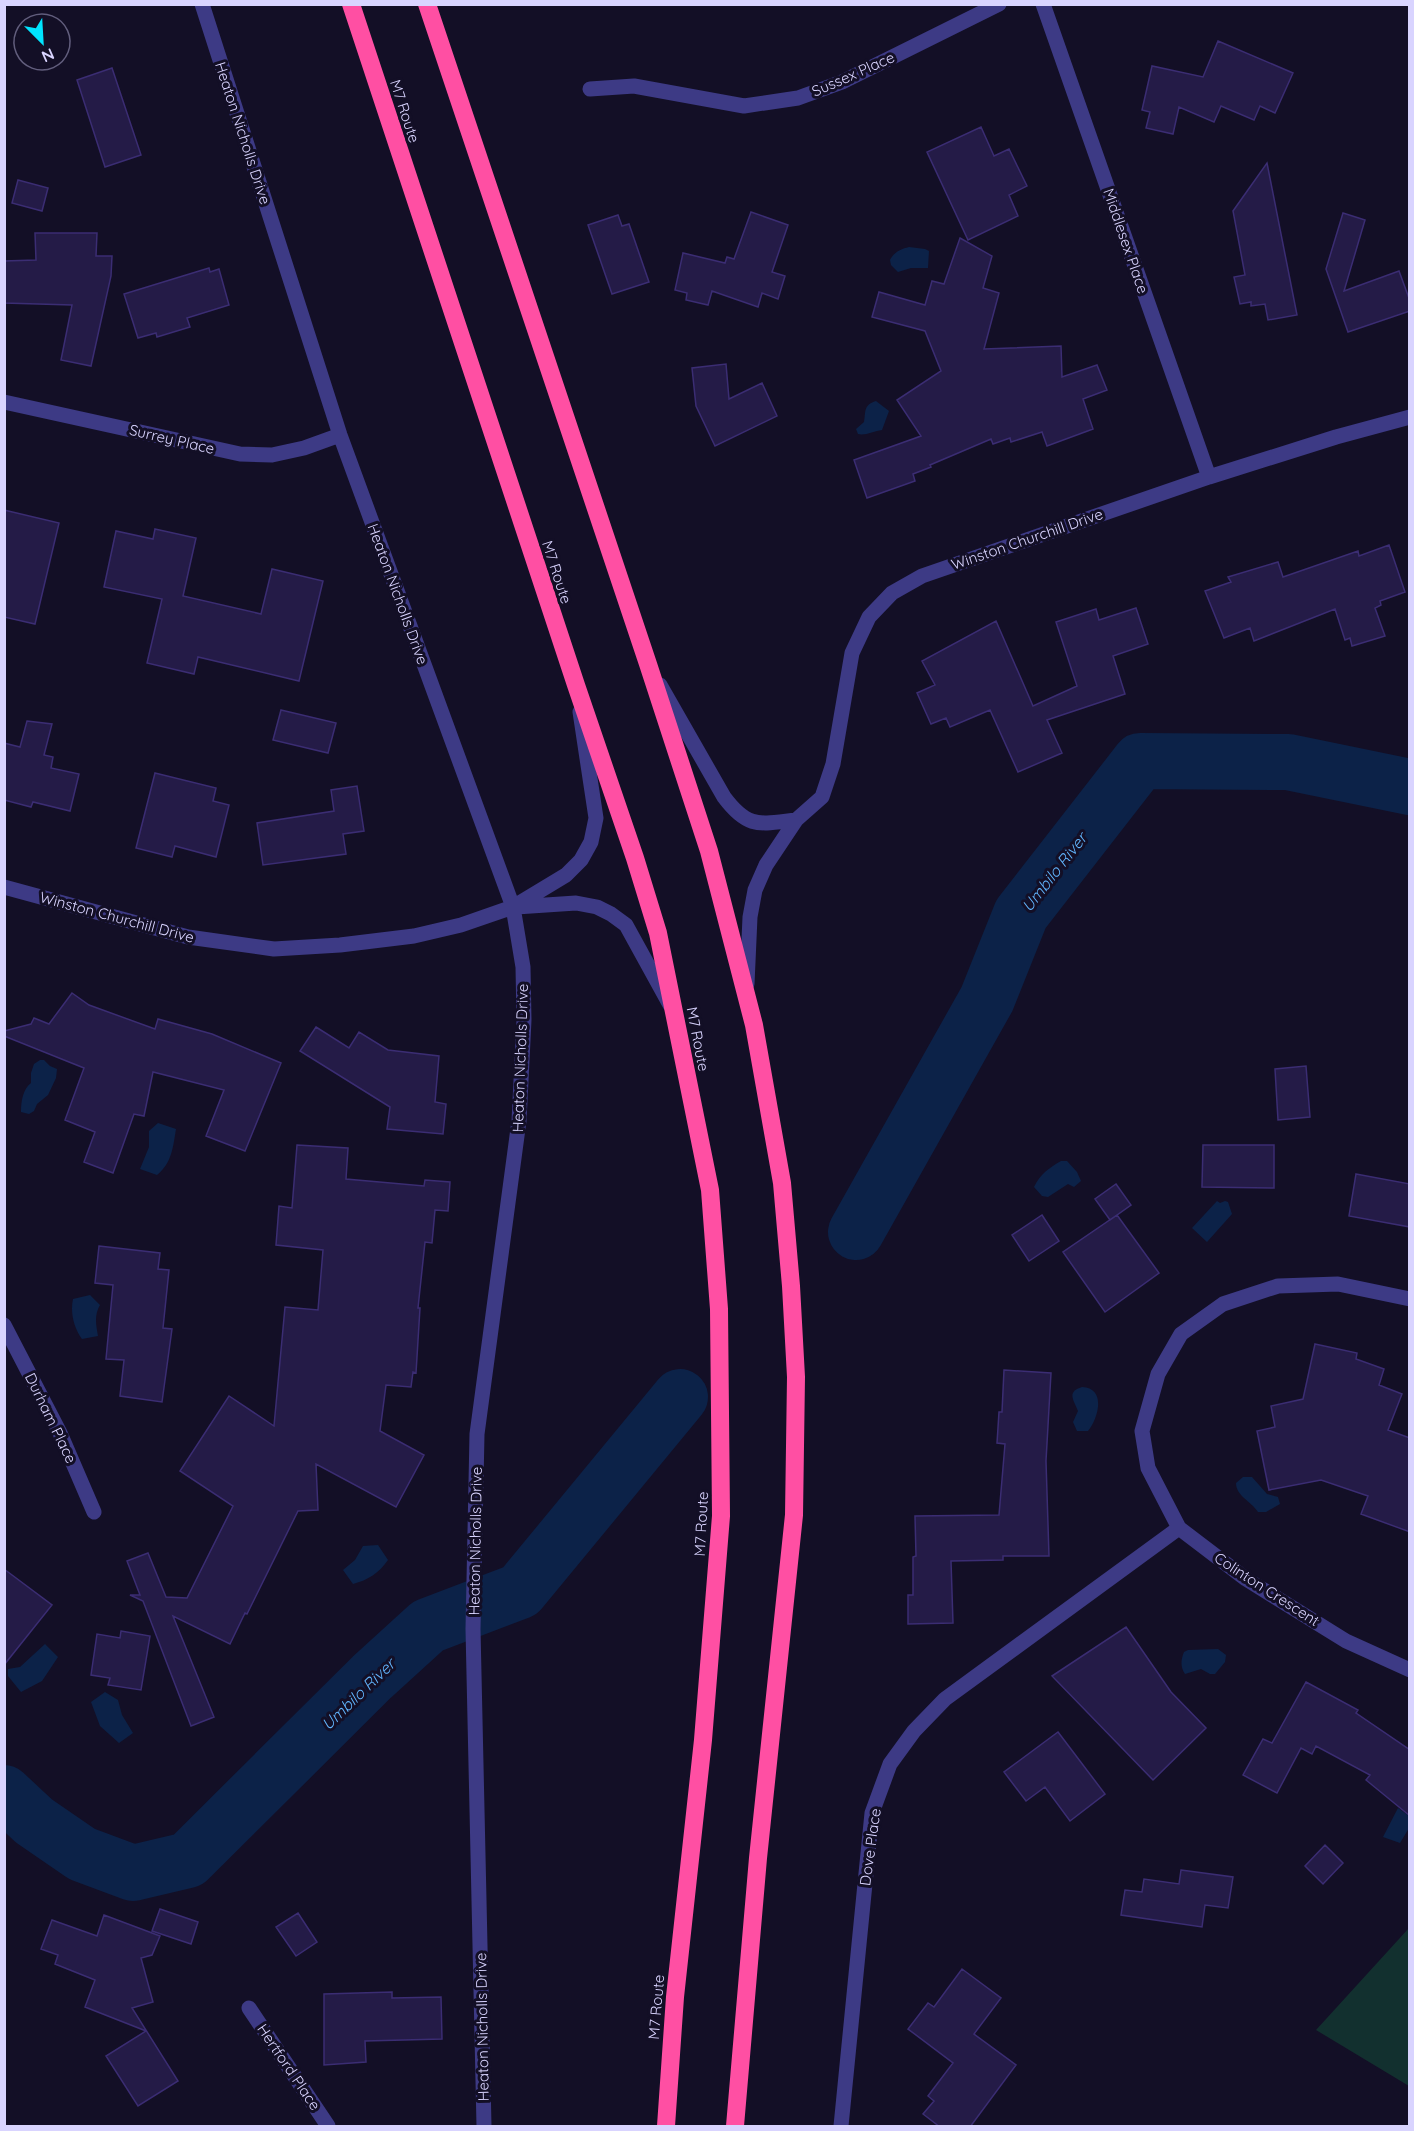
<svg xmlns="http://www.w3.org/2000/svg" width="1414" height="2131" font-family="Quicksand,sans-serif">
<rect width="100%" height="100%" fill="#130f26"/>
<path fill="#12302f" d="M 1409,1928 L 1409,2086 L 1316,2030 Z"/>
<path fill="#0c2248" d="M 909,247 L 925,249 L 929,251 L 928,268 L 911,268 L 898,272 L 891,265 L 890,260 C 894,252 901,249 909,247 Z
M 876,401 L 889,411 L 882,430 C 874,431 865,436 858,434 L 856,429 L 864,422 C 866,412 863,405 876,401 Z
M 40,1060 L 44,1060 L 50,1066 L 57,1069 L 56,1078 L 48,1095 L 37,1104 L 34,1111 L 29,1114 L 21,1112 C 21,1101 23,1089 31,1083 L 31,1073 L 34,1064 Z
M 158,1123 L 176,1129 C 173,1147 172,1163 157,1175 L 140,1169 L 149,1147 L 149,1131 Z
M 1061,1161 L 1067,1161 L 1077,1172 L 1081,1181 L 1074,1187 L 1068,1184 L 1048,1197 L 1042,1196 L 1034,1187 C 1040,1174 1049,1168 1061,1161 Z
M 1217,1201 L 1220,1203 L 1225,1201 L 1228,1202 L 1232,1214 L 1207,1242 L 1192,1228 Z
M 90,1295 L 100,1305 C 94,1315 96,1325 98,1336 L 82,1339 C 74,1328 70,1313 73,1299 Z
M 1082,1387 C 1107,1388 1098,1419 1088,1431 L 1077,1431 L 1073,1422 L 1078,1411 C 1074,1400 1066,1392 1082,1387 Z
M 1243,1477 L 1252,1477 L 1267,1494 L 1278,1497 L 1280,1504 L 1266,1512 L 1258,1512 C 1251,1501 1236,1496 1236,1483 Z
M 378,1545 L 388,1560 C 379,1573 368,1580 353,1584 L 343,1570 L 355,1560 L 363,1546 Z
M 45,1644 L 58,1657 L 42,1681 L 21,1692 L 8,1676 L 8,1669 L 20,1667 Z
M 1218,1649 L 1226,1655 L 1225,1662 L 1215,1674 L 1210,1674 L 1201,1669 L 1185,1674 C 1180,1667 1181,1659 1184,1652 L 1188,1650 Z
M 105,1692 L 118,1700 L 122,1715 L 133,1733 L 119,1743 L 100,1726 L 91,1702 Z
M 1398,1808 L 1409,1816 L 1409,1828 L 1400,1843 L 1383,1837 Z"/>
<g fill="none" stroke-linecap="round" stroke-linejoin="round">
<path stroke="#0c2248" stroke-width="56" d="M 856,1232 L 987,999 L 1021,914 L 1140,761 L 1288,762 L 1410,787
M 4,1793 L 34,1821 L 82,1854 L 133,1873 L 188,1860 L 372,1677 L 428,1626 L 520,1591 L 680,1397"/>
</g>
<path fill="#241b47" stroke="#3b2d73" stroke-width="1.5" d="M 1218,41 L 1293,73 L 1275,113 L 1260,106 L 1254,120 L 1221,106 L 1214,122 L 1179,107 L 1173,134 L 1146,128 L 1150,112 L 1142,110 L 1152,66 L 1203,77 Z
M 112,68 L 141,155 L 105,167 L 77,80 Z
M 981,127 L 994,156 L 1009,149 L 1027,186 L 1009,195 L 1018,216 L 968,240 L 927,152 Z
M 1267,163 L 1297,315 L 1268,320 L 1265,304 L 1251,306 L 1251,302 L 1240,304 L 1234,277 L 1245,275 L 1233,211 Z
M 18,180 L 48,188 L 42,211 L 12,203 Z
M 751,212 L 788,225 L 772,272 L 785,276 L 778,299 L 762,293 L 758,307 L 712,291 L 708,305 L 686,300 L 687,293 L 675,290 L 683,253 L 725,263 L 727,257 L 734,259 Z
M 1343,213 L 1365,220 L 1344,291 L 1399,271 L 1410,301 L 1410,311 L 1348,332 L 1326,269 Z
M 618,215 L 622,226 L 629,224 L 649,282 L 612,294 L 588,225 Z
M 35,233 L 97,233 L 96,256 L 112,256 L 111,276 L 91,366 L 61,360 L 72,305 L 4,303 L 4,261 L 36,260 Z
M 960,238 L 992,256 L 983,288 L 999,293 L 984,349 L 1061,346 L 1062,377 L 1097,365 L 1107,390 L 1083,399 L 1093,429 L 1047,446 L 1042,432 L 1011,442 L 1010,438 L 993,444 L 991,439 L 930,465 L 931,467 L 913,474 L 915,481 L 867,498 L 854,460 L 921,436 L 897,400 L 941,371 L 925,331 L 872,317 L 879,292 L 925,305 L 932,281 L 944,284 Z
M 209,268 L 210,272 L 219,269 L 229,305 L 187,318 L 190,327 L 157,337 L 156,333 L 138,338 L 124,294 Z
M 726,364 L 729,399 L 762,383 L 777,416 L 715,446 L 696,406 L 692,368 Z
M 4,510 L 59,523 L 35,624 L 4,617 Z
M 155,529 L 196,538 L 183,596 L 261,614 L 272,569 L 323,581 L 299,681 L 198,657 L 194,674 L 147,663 L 162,599 L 104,587 L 116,531 L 153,539 Z
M 1389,545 L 1405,592 L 1380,601 L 1381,605 L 1375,608 L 1385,636 L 1352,646 L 1350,638 L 1345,640 L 1335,609 L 1254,641 L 1250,628 L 1224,638 L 1205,591 L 1231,582 L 1228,577 L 1278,562 L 1283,577 L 1358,551 L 1359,556 Z
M 1136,608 L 1148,644 L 1113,656 L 1125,694 L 1047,720 L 1062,753 L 1018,772 L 990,710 L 950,727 L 946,718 L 931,724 L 917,693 L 935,685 L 922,661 L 996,621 L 1033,706 L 1077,686 L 1056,622 L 1096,609 L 1099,620 Z
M 281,710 L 336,723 L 328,753 L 273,740 Z
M 27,721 L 52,724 L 44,755 L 53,757 L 51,768 L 79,774 L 70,811 L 33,802 L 31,807 L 4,800 L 4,743 L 20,747 Z
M 155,773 L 216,788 L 213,801 L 229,805 L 216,857 L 175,846 L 172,857 L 136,848 Z
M 357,786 L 364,831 L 343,834 L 346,854 L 263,865 L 257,823 L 334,811 L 331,790 Z
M 72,993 L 89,1005 L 155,1029 L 158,1019 L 212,1034 L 281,1063 L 245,1151 L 206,1136 L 224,1090 L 153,1072 L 144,1116 L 134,1114 L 113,1173 L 84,1162 L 95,1132 L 65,1120 L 84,1068 L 4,1036 L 4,1031 L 31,1024 L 34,1018 L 49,1024 Z
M 316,1027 L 349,1048 L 359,1032 L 388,1050 L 439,1056 L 435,1102 L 446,1104 L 443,1134 L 387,1129 L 390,1107 L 300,1051 Z
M 1306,1066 L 1310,1117 L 1278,1120 L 1275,1069 Z
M 297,1145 L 348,1148 L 346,1179 L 424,1186 L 425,1180 L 450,1182 L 448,1211 L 435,1210 L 432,1243 L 425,1242 L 418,1308 L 420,1308 L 416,1373 L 413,1372 L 411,1387 L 386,1385 L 380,1431 L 424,1455 L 396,1507 L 316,1464 L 318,1510 L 298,1511 L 247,1614 L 245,1613 L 230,1644 L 173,1616 L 214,1717 L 191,1726 L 143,1601 L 130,1595 L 140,1595 L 127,1561 L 148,1553 L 166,1597 L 187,1598 L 233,1506 L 180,1471 L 229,1396 L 274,1426 L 285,1307 L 318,1310 L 323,1250 L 276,1245 L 279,1206 L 292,1208 Z
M 1203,1145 L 1274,1145 L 1274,1188 L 1202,1187 Z
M 1356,1174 L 1410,1184 L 1410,1227 L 1349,1216 Z
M 1116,1184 L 1131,1205 L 1110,1220 L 1095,1199 Z
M 1042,1215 L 1059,1241 L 1029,1261 L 1012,1235 Z
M 1117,1215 L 1159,1273 L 1105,1312 L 1063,1252 Z
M 99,1246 L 160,1253 L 158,1269 L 169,1270 L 163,1328 L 172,1329 L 162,1402 L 120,1396 L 124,1360 L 106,1359 L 113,1285 L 95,1283 Z
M 1315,1344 L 1357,1353 L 1356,1359 L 1384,1369 L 1379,1385 L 1402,1394 L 1388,1430 L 1410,1438 L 1410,1532 L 1361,1514 L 1368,1496 L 1321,1480 L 1269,1490 L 1257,1431 L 1275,1427 L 1271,1406 L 1303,1399 Z
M 1004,1370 L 1051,1373 L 1046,1461 L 1049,1556 L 1003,1556 L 1003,1560 L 951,1561 L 953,1623 L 908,1624 L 908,1595 L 913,1595 L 913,1557 L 916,1556 L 915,1516 L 999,1515 L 1005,1444 L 997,1443 L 999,1412 L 1002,1412 Z
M 4,1569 L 52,1605 L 4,1665 Z
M 1126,1627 L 1171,1692 L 1206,1728 L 1153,1780 L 1052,1676 Z
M 121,1631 L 150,1636 L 141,1690 L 108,1685 L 110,1678 L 91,1675 L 97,1634 L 120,1638 Z
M 1306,1682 L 1358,1710 L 1356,1713 L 1410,1750 L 1410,1816 L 1366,1780 L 1370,1775 L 1316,1746 L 1312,1754 L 1301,1748 L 1277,1793 L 1243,1775 L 1263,1739 L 1272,1743 Z
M 1058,1732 L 1105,1794 L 1070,1821 L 1045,1787 L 1026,1801 L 1004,1772 Z
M 1325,1845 L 1343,1863 L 1323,1884 L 1305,1866 Z
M 1181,1870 L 1233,1877 L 1228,1908 L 1205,1905 L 1202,1927 L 1121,1915 L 1125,1890 L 1142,1892 L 1144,1879 L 1179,1884 Z
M 160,1909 L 198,1922 L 191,1944 L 152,1931 Z
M 298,1913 L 317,1942 L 296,1956 L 276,1927 Z
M 104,1915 L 160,1936 L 152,1955 L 141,1958 L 153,2002 L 132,2008 L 178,2081 L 138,2106 L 106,2056 L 146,2031 L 85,2007 L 95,1980 L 55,1964 L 58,1955 L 41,1949 L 52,1920 L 97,1936 Z
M 962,1969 L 1001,1998 L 974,2034 L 1016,2065 L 970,2127 L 940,2127 L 923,2114 L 934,2101 L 928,2096 L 953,2063 L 908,2029 L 928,2003 L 934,2007 Z
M 392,1992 L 392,1998 L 441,1997 L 442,2039 L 365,2041 L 366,2062 L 324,2065 L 324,1994 Z"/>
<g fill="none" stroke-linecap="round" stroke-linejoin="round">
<path stroke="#3d3a85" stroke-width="15" d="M 202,4 L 340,435 L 513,907 L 523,967 L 524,1020 L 519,1121 L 477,1434 L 473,1629 L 484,2126
M 1043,4 L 1209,477
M 590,89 L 634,86 L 744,106 L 798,98 L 842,82 L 999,4
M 4,402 L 240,454 L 272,455 L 304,448 L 340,435
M 660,685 L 724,797 C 748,829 759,824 796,820
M 4,887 L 188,937 L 274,949 L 340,945 L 414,936 L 461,925 L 513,907 L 566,875 L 581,860 L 591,842 L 596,818 L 580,712
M 516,907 L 576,903 L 597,907 L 611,914 L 626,925 L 670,1005
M 747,984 L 750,917 L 755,890 L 766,865 L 796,820 L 822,797 L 833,764 L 852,653 L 869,617 L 892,593 L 922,576 L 1209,477 L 1336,437 L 1410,417
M 1410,1299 L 1338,1284 L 1278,1286 L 1223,1304 L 1181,1334 L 1158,1374 L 1142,1431 L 1148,1468 L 1179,1528 L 1246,1579 L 1346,1641 L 1410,1670
M 4,1325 L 60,1433 L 94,1512
M 249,2008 L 328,2126
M 841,2126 L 872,1813 L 890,1764 L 914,1731 L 945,1699 L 1179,1528"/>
<path stroke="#ff4fa3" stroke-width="18" d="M 351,4 L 576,685 L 635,858 L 658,933 L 710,1190 L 719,1309 L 721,1516 L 703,1740 L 675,1997 L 666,2126
M 427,4 L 648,664 L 709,851 L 754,1025 L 782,1183 L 791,1286 L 796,1377 L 794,1515 L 758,1858 L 735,2126"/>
</g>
<g text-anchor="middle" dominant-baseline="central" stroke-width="6" stroke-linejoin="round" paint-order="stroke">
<g font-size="15" fill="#d9d4ff" stroke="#130f26">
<text transform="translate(853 74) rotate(-24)">Sussex Place</text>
<text transform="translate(405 111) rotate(72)">M7 Route</text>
<text transform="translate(243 133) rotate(72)">Heaton Nicholls Drive</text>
<text transform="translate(1126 241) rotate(71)">Middlesex Place</text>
<text transform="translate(172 439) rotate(13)">Surrey Place</text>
<text transform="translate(1027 539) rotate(-19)">Winston Churchill Drive</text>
<text transform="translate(557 572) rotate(72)">M7 Route</text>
<text transform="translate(398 594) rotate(70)">Heaton Nicholls Drive</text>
<text transform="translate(117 917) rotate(15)">Winston Churchill Drive</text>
<text transform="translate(698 1039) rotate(79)">M7 Route</text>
<text transform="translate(520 1058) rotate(-88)">Heaton Nicholls Drive</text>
<text transform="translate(51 1418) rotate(64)">Durham Place</text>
<text transform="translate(701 1524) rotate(-87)">M7 Route</text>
<text transform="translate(475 1541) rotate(-89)">Heaton Nicholls Drive</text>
<text transform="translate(1267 1589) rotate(33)">Colinton Crescent</text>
<text transform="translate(870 1847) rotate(-82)">Dove Place</text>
<text transform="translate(656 2007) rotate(-85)">M7 Route</text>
<text transform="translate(482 2027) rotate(-91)">Heaton Nicholls Drive</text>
<text transform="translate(289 2067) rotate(56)">Hertford Place</text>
</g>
<g font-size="16" font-style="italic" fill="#62b6ff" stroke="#130f26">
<text transform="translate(1054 872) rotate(-52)">Umbilo River</text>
<text transform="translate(358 1694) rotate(-44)">Umbilo River</text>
</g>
</g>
<rect width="1414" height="2131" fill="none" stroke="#d9d4ff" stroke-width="12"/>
<g transform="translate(42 42) rotate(156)"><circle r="28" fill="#130f26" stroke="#625e7d" stroke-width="1.5"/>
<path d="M0-4.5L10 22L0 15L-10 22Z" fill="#00e5ff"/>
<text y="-9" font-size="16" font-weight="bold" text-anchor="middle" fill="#d9d4ff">N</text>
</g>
</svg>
